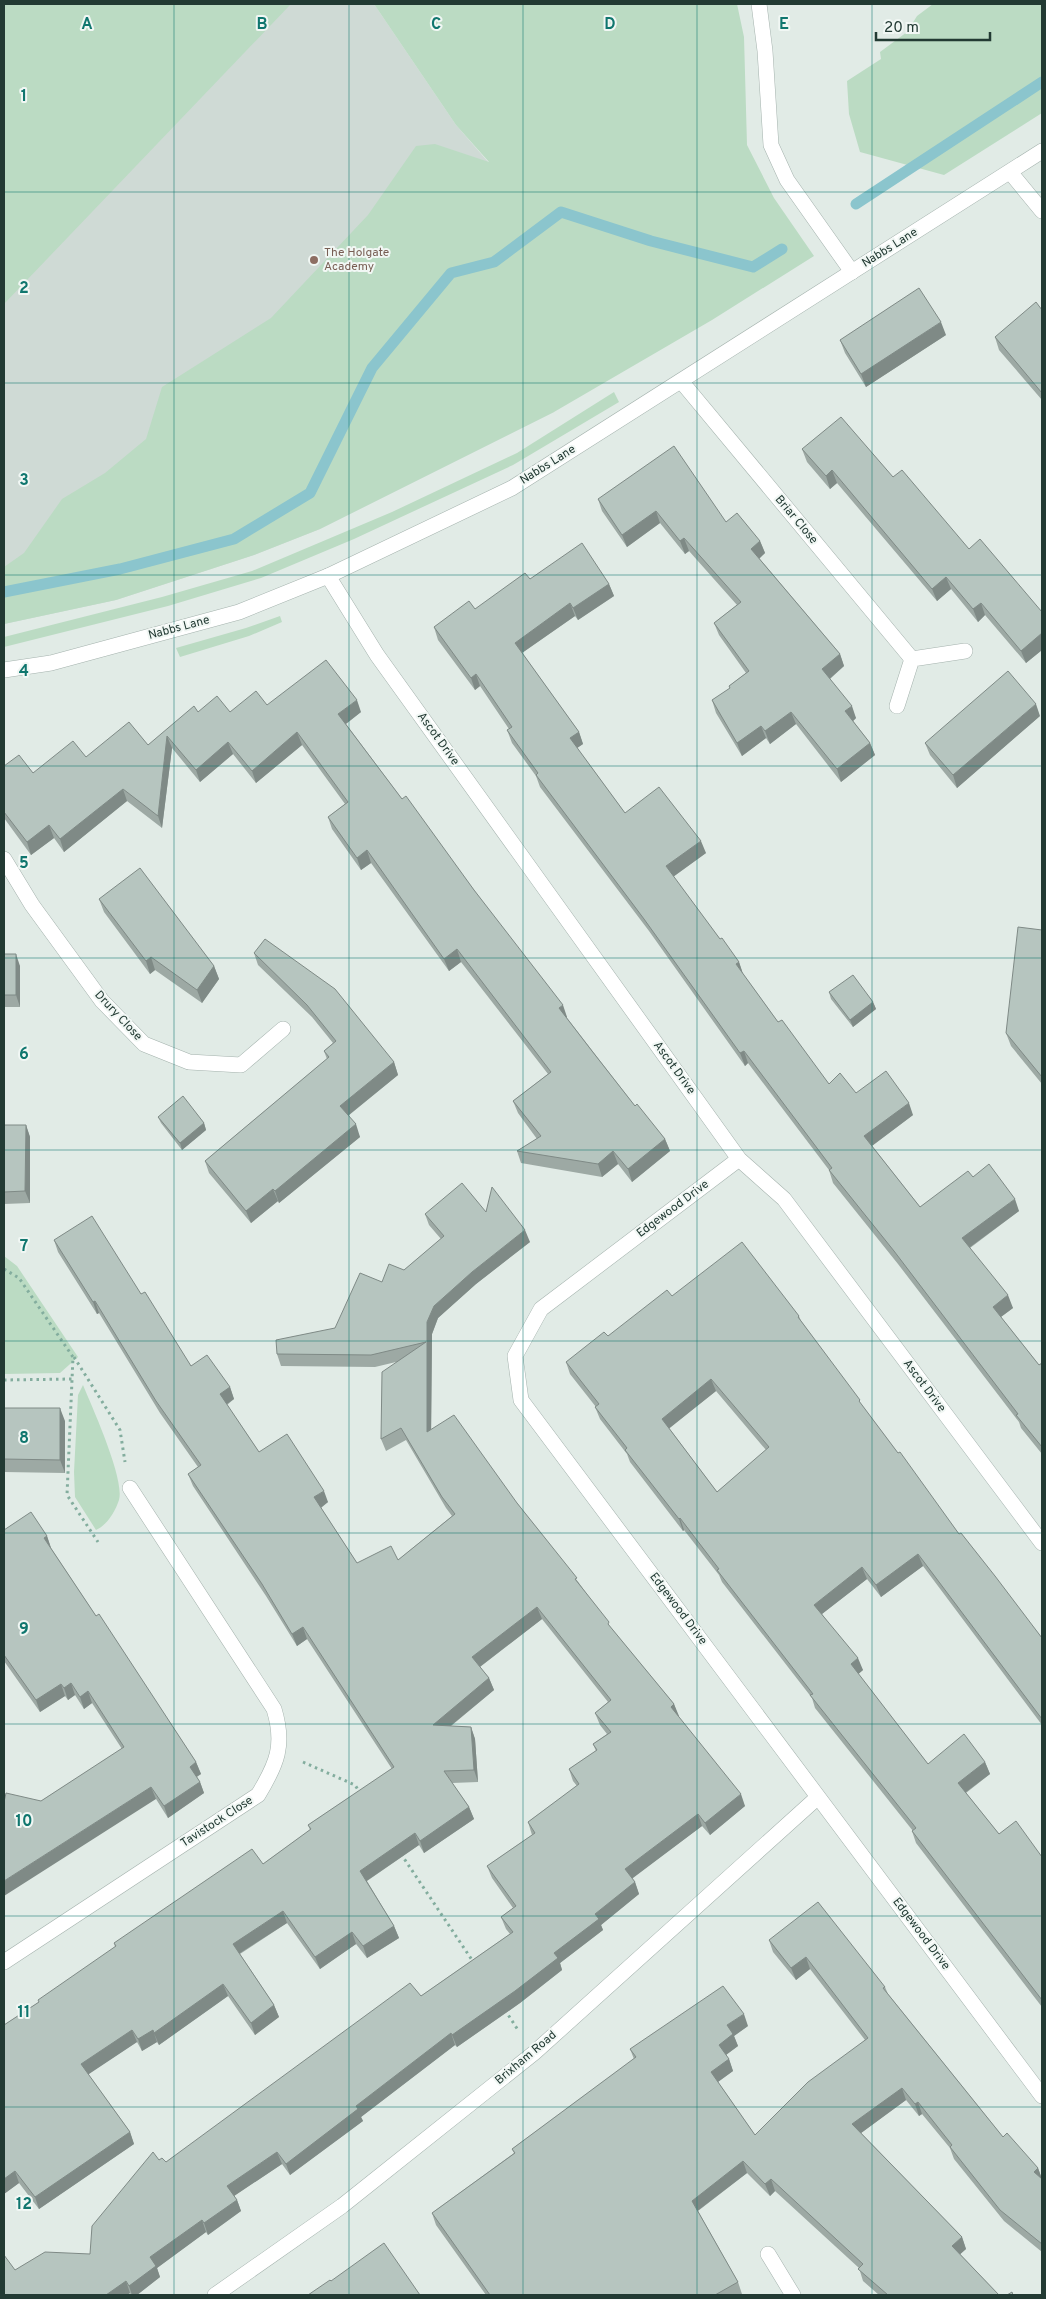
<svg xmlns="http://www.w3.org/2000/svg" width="1046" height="2299" font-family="Overpass,sans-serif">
<rect width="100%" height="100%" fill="#e1ebe6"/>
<path fill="#cfdad5" d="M 4,4 L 374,4 L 456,125 L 489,163 L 554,412 L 320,529 L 254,555 L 116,600 L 4,624 Z"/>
<path fill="#bbdbc3" d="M 4,4 L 291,4 L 4,304 Z
M 374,4 L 737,4 L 744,37 L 747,145 L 774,198 L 814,256 L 712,320 L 554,412 L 320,529 L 254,555 L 116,600 L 4,624 L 4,567 L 24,553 L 62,499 L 105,473 L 146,439 L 162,387 L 271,318 L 368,215 L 416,146 L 435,144 L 489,162 L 456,125 Z
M 933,4 L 1042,4 L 1042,113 L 944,175 L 860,152 L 849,114 L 847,81 L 881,59 L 880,52 L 907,32 L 917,16 Z
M 614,392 L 619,402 L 513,465 L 354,539 L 261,578 L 168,606 L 4,647 L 4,637 L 162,597 L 252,571 L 392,512 L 517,453 Z
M 280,616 L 282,622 L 249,636 L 180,657 L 176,648 L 246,628 Z
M 4,1256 L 17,1266 L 78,1357 L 60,1373 L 4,1374 Z
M 83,1385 C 92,1407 125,1479 119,1500 C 115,1512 107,1525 96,1530 L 75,1497 L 74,1472 L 78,1395 Z"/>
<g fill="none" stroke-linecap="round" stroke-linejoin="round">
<path stroke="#8bc5cd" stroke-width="11" d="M 856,204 L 1042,82
M 4,592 L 120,569 L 234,539 L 310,493 L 372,368 L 451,273 L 494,262 L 561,212 L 651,241 L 753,267 L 782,249"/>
<g stroke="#a4b2ad" stroke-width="16">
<path id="service" d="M 759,4 L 765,51 L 771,145 L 787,180 L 852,272
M 897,706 L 912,659 L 965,651
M 4,859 L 32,905 L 102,1001 L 144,1044 L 189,1062 L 241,1065 L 283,1029"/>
</g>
<g stroke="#a4b2ad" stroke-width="16">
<path id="minor" d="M 1010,172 L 1042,211
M 681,381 L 912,659
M 328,576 L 377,655 L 739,1159 L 784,1199 L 1042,1543
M 739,1159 L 541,1309 L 515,1356 L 521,1400 L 1042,2096
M 4,1962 L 258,1795 C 277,1764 285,1745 274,1709 L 130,1488
M 768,2254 L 793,2295
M 215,2295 L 342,2206 L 534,2053 L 818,1797"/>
</g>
<g stroke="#a4b2ad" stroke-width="16">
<path id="tertiary" d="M 4,670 L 51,663 L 239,612 L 328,576 L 512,488 L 1042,151"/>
</g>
<path stroke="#83ad9e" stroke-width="3" stroke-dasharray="2.5 4" stroke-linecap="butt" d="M 4,1269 L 19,1278 L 73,1357 L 67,1495 L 98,1542
M 74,1357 L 120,1430 L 125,1462
M 4,1380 L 72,1379
M 303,1762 L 355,1785 L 360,1793
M 401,1854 L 474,1963
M 505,2010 L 518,2030"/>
<use href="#service" stroke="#fff" stroke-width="15"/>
<use href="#minor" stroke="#fff" stroke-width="15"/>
<use href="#tertiary" stroke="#fff" stroke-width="15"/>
</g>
<path fill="#9da9a4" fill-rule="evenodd" d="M 1042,310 L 1042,400 L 999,350 L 995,337 Z
M 946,335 L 866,387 L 845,353 L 840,340 Z
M 802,449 L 893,477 L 969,549 L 1042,612 L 1042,650 L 1026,663 L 985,615 L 978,622 L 951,589 L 937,601 L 837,483 L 830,489 L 807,462 Z
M 598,499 L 726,522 L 760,541 L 765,553 L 759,558 L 840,654 L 844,666 L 830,679 L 856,718 L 853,721 L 870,743 L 875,755 L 841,782 L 796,724 L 770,744 L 766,738 L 742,756 L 716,713 L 712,700 L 730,689 L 729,686 L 746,673 L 719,635 L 714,623 L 737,605 L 689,551 L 685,554 L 660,523 L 627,547 L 602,511 Z
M 530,579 L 609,584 L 614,596 L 578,620 L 575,616 L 522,653 L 579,732 L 583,744 L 577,748 L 625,813 L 706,853 L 673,877 L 720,939 L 739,962 L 743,974 L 778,1022 L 829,1084 L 913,1115 L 872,1146 L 920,1207 L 973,1177 L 1019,1211 L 970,1248 L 1013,1308 L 1001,1317 L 1039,1365 L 1042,1363 L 1042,1454 L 1021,1428 L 1019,1422 L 898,1264 L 833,1183 L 829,1170 L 748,1063 L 745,1066 L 649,931 L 540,787 L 536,776 L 512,743 L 507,730 L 509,729 L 480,686 L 475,690 L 438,640 L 434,627 L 475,609 Z
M 267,705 L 361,712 L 346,724 L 402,799 L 474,890 L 567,1017 L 567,1018 L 635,1106 L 665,1139 L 670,1151 L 632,1182 L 618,1164 L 602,1177 L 521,1163 L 517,1151 L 537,1139 L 518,1113 L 513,1101 L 548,1074 L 461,962 L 449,971 L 371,863 L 361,870 L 332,829 L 328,817 L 345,804 L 302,745 L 256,783 L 233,754 L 200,782 L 172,748 L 162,828 L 127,801 L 64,852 L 54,838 L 31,855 L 4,818 L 4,766 L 33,773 L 86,757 L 148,745 L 198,712 L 230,712 Z
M 1040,716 L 957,788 L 930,755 L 925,743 Z
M 99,899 L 214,966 L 219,979 L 202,1003 L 155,970 L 150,974 L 104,912 Z
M 1042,930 L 1042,1084 L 1011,1046 L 1006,1033 Z
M 254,953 L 394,1062 L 398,1075 L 348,1116 L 360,1137 L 279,1203 L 278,1201 L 251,1223 L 209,1173 L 205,1161 L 327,1059 L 324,1051 L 333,1043 L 312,1017 L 258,965 Z
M 4,954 L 20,966 L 20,1007 L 4,1007 Z
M 829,992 L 873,1002 L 876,1009 L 853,1027 L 831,999 Z
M 158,1117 L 204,1123 L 206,1130 L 182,1150 L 161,1123 Z
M 4,1125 L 26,1125 L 30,1137 L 30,1203 L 4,1204 Z
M 486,1212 L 530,1242 L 476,1284 L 438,1318 L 432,1334 L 431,1429 L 517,1503 L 579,1583 L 611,1628 L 674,1704 L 678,1716 L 745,1806 L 710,1835 L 702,1826 L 632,1878 L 635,1882 L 639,1894 L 601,1925 L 603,1930 L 560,1963 L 562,1970 L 520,2003 L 457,2047 L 455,2045 L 361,2117 L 363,2121 L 290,2175 L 282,2164 L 234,2196 L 237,2200 L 241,2211 L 208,2235 L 206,2232 L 157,2268 L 160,2277 L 137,2295 L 131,2295 L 130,2293 L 127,2295 L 4,2295 L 15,2270 L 90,2254 L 159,2160 L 166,2162 L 421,1996 L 510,1934 L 506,1929 L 501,1917 L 513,1908 L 492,1878 L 487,1866 L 532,1835 L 528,1822 L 577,1786 L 573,1781 L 569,1769 L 596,1751 L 593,1744 L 607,1734 L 600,1725 L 595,1713 L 608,1702 L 542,1619 L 480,1667 L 489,1678 L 494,1690 L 451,1726 L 471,1727 L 475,1739 L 478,1782 L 452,1783 L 469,1807 L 474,1819 L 424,1853 L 419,1845 L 367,1881 L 394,1926 L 399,1938 L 367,1958 L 356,1944 L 320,1969 L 287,1923 L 240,1954 L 274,2005 L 279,2017 L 255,2035 L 228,1996 L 159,2045 L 157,2042 L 142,2051 L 137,2042 L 88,2074 L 130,2132 L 134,2144 L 39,2209 L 19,2183 L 4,2194 L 4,2025 L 39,2002 L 115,1947 L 114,1943 L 263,1864 L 310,1830 L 308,1825 L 392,1769 L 307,1639 L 297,1646 L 266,1596 L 193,1486 L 188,1474 L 198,1467 L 160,1413 L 99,1313 L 97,1314 L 58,1252 L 54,1240 L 141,1294 L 191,1366 L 230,1387 L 234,1399 L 227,1405 L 259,1452 L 328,1502 L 321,1508 L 357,1563 L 398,1560 L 452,1516 L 446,1508 L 406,1440 L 386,1451 L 381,1439 L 396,1362 L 375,1367 L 281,1366 L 277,1354 L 335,1328 L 382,1282 L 404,1270 L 441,1239 L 429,1225 L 425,1214 Z
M 672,1296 L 799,1316 L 801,1321 L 863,1407 L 959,1534 L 1042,1638 L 1042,1725 L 923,1566 L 881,1597 L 867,1579 L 822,1614 L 863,1670 L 858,1674 L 928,1764 L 985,1762 L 990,1774 L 966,1793 L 999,1834 L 1042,1857 L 1042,2007 L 916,1843 L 912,1831 L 913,1831 L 815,1708 L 812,1698 L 722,1582 L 719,1575 L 684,1530 L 683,1531 L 630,1462 L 627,1454 L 600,1419 L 595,1407 L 596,1407 L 570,1374 L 566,1362 ZM 716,1391 L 766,1450 L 717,1492 L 669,1428 Z
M 4,1408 L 65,1421 L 65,1473 L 4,1472 Z
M 4,1530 L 47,1536 L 51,1548 L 96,1616 L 196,1762 L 201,1774 L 197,1777 L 200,1782 L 204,1793 L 168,1818 L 156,1799 L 41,1801 L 122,1749 L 92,1703 L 84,1709 L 75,1695 L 68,1700 L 65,1696 L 40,1712 L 4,1661 Z
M 769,1940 L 885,1987 L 888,1994 L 1003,2137 L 1038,2168 L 1042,2179 L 1042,2252 L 1004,2221 L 954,2159 L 950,2148 L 922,2114 L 919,2116 L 906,2100 L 861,2133 L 962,2237 L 966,2249 L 960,2254 L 999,2295 L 879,2295 L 863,2281 L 859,2268 L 775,2191 L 770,2196 L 747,2173 L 698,2211 L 738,2282 L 742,2294 L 740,2295 L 486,2295 L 436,2225 L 432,2213 L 514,2153 L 512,2149 L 634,2059 L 630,2049 L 748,2026 L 734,2036 L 738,2046 L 726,2055 L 729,2059 L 733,2071 L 718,2082 L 755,2135 L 865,2040 L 810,1969 L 796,1980 L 773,1952 Z"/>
<path fill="#7f8a86" d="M 941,322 L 946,335 L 866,387 L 861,374 Z
M 832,470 L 837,483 L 830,489 L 826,476 Z
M 656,511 L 660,523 L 627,547 L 622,535 Z
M 684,538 L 689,551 L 685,554 L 680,541 Z
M 760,541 L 765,553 L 756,562 L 751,549 Z
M 946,577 L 951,589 L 937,601 L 932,589 Z
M 609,584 L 614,596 L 578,620 L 573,608 Z
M 570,603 L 575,616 L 519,655 L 515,643 Z
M 981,603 L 985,615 L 978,622 L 973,609 Z
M 1042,633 L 1042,650 L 1026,663 L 1021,651 Z
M 840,654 L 844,666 L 827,681 L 822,669 Z
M 476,674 L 480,686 L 475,690 L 471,678 Z
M 357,700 L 361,712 L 343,726 L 338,714 Z
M 1036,704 L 1040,716 L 957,788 L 953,775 Z
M 852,706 L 856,718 L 850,724 L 845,711 Z
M 791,712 L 796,724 L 770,744 L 765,731 Z
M 761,726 L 766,738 L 742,756 L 737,743 Z
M 297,732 L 302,745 L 256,783 L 252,771 Z
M 579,732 L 583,744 L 574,750 L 570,738 Z
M 167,736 L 172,748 L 162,828 L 158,816 Z
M 228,742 L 233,754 L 200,782 L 196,770 Z
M 870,743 L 875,755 L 841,782 L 837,769 Z
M 123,789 L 127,801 L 64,852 L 60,839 Z
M 49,825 L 54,838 L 31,855 L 27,842 Z
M 701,841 L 706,853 L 670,879 L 666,866 Z
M 367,850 L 371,863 L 361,870 L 357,858 Z
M 457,949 L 461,962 L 449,971 L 444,959 Z
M 16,954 L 20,966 L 20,1007 L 16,995 Z
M 151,957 L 155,970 L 150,974 L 146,961 Z
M 739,962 L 743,974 L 736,964 Z
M 214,966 L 219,979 L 202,1003 L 197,990 Z
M 873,1002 L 876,1009 L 853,1027 L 850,1020 Z
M 563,1005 L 567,1017 L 563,1020 L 559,1008 Z
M 744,1051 L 748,1063 L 745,1066 L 740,1053 Z
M 394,1062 L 398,1075 L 345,1118 L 340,1106 Z
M 909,1103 L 913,1115 L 869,1148 L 864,1136 Z
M 204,1123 L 206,1130 L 182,1150 L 180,1143 Z
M 356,1124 L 360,1137 L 279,1203 L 275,1191 Z
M 26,1125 L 30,1137 L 30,1203 L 25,1191 Z
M 665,1139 L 670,1151 L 632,1182 L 628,1169 Z
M 613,1151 L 618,1164 L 602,1177 L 598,1164 Z
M 273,1189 L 278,1201 L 251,1223 L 246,1211 Z
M 1015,1199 L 1019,1211 L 966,1250 L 962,1238 Z
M 525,1230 L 530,1242 L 476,1284 L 438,1318 L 432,1334 L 431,1444 L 427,1432 L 427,1322 L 434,1306 L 472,1272 Z
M 1008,1295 L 1013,1308 L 998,1319 L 993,1307 Z
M 95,1301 L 99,1313 L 97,1314 L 93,1302 Z
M 711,1379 L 716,1391 L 666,1431 L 662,1419 Z
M 230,1387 L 234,1399 L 224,1406 L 220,1394 Z
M 60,1408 L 65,1421 L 65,1473 L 60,1460 Z
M 324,1491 L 328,1502 L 319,1509 L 314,1497 Z
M 680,1518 L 684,1530 L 683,1531 L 679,1519 Z
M 47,1536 L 51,1548 L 44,1538 Z
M 918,1554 L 923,1566 L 881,1597 L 876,1585 Z
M 862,1567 L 867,1579 L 818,1617 L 814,1605 Z
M 537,1607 L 542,1619 L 477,1669 L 472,1657 Z
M 303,1627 L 307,1639 L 297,1646 L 292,1634 Z
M 858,1658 L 863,1670 L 855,1677 L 851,1664 Z
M 489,1678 L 494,1690 L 437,1737 L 433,1725 Z
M 71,1683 L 75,1695 L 68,1700 L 64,1688 Z
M 61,1684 L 65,1696 L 40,1712 L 36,1700 Z
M 88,1691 L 92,1703 L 84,1709 L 80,1697 Z
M 674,1704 L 679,1716 L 675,1718 L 671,1707 Z
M 471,1727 L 475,1739 L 478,1782 L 474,1770 Z
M 196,1762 L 201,1774 L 194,1778 L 190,1767 Z
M 985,1762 L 990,1774 L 962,1795 L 958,1783 Z
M 200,1782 L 204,1793 L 168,1818 L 164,1806 Z
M 151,1787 L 156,1799 L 4,1896 L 4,1881 Z
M 741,1794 L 745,1806 L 710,1835 L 705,1823 Z
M 469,1807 L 474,1819 L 424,1853 L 420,1841 Z
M 698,1814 L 702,1826 L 629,1881 L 625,1869 Z
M 415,1833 L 419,1845 L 365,1882 L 360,1871 Z
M 635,1882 L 639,1894 L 601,1925 L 603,1930 L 560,1963 L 562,1970 L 520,2003 L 457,2047 L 452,2035 L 554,1953 L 595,1914 Z
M 283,1911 L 287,1923 L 237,1955 L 233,1944 Z
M 394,1926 L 399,1938 L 367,1958 L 363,1946 Z
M 352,1932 L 356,1944 L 320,1969 L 315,1957 Z
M 806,1957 L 810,1969 L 796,1980 L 791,1968 Z
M 223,1984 L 228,1996 L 159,2045 L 154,2033 Z
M 274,2005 L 279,2017 L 255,2035 L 251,2023 Z
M 744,2014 L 748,2026 L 734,2036 L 738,2046 L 723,2057 L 719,2045 L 727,2025 Z
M 132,2030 L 137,2042 L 86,2076 L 81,2064 Z
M 153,2030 L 157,2042 L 142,2051 L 138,2039 Z
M 451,2033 L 455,2045 L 361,2117 L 363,2121 L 290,2175 L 286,2164 L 356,2106 Z
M 729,2059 L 733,2071 L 715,2084 L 711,2072 Z
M 902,2088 L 906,2100 L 857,2136 L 852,2124 Z
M 918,2102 L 922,2114 L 919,2116 L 915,2104 Z
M 130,2132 L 134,2144 L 39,2209 L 35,2197 Z
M 277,2152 L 282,2164 L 231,2198 L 227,2186 Z
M 743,2161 L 747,2173 L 696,2212 L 692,2201 Z
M 1038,2168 L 1042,2179 L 1034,2172 Z
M 15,2171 L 19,2183 L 4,2194 L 4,2179 Z
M 771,2179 L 775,2191 L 770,2196 L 765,2184 Z
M 237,2200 L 241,2211 L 208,2235 L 204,2223 Z
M 202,2220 L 206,2232 L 157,2268 L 160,2277 L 137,2295 L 132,2295 L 129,2286 L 150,2257 Z
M 962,2237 L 966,2249 L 956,2258 L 952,2246 Z
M 126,2281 L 130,2293 L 127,2295 L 106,2295 Z"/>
<path fill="#b6c5bf" stroke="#7f8a86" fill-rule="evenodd" d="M 919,288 L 941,322 L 861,374 L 840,340 Z
M 1036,302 L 1042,310 L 1042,393 L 995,337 Z
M 841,417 L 893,477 L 902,470 L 969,549 L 980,539 L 1042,612 L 1042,633 L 1021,651 L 981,603 L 973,609 L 946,577 L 932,589 L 832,470 L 826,476 L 802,449 Z
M 674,446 L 726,522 L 737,513 L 760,541 L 751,549 L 840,654 L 822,669 L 852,706 L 845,711 L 870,743 L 837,769 L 791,712 L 765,731 L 761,726 L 737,743 L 712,700 L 730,688 L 729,686 L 749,671 L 714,623 L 741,602 L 684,538 L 680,541 L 656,511 L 622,535 L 598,499 Z
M 582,543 L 609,584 L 573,608 L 570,603 L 515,643 L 579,732 L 570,738 L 625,813 L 659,787 L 701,841 L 666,866 L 720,939 L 722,938 L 739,962 L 736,964 L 778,1022 L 782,1020 L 829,1084 L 840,1073 L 856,1093 L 886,1071 L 909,1103 L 864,1136 L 920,1207 L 968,1171 L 973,1177 L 989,1164 L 1015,1199 L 962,1238 L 1008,1295 L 993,1307 L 1039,1365 L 1042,1363 L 1042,1447 L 1016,1415 L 1018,1414 L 894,1251 L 829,1170 L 832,1168 L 744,1051 L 740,1053 L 644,919 L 536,775 L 538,773 L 507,730 L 512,727 L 476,674 L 471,678 L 434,627 L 469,601 L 475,609 L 525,573 L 530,579 Z
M 326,660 L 357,700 L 338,714 L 402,799 L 406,796 L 474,890 L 563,1005 L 559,1008 L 592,1051 L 635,1106 L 637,1104 L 665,1139 L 628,1169 L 613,1151 L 598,1164 L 517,1151 L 541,1136 L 513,1101 L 551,1072 L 457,949 L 444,959 L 367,850 L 357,858 L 328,817 L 348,802 L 297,732 L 252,771 L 228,742 L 196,770 L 167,736 L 158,816 L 123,789 L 60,839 L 49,825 L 27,842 L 4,812 L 4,766 L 19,755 L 33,773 L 73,741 L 86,757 L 129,722 L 148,745 L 194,706 L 198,712 L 217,696 L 230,712 L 256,691 L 267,705 Z
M 1008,671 L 1036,704 L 953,775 L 925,743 Z
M 140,868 L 214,966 L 197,990 L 151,957 L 146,961 L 99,899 Z
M 1018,927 L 1042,930 L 1042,1077 L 1006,1033 Z
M 265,939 L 335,989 L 394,1062 L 340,1106 L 356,1124 L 275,1191 L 273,1189 L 246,1211 L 205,1161 L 329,1057 L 324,1051 L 336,1041 L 307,1005 L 254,953 Z
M 4,954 L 16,954 L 16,995 L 4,995 Z
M 853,975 L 873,1002 L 850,1020 L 829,992 Z
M 183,1096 L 204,1123 L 180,1143 L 158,1117 Z
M 4,1125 L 26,1125 L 25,1191 L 4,1192 Z
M 462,1183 L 486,1212 L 492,1187 L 525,1230 L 472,1272 L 434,1306 L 427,1322 L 427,1432 L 454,1415 L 517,1503 L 577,1578 L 575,1579 L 609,1622 L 608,1624 L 674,1704 L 671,1707 L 741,1794 L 705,1823 L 698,1814 L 625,1869 L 635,1882 L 595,1914 L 599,1919 L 554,1953 L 558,1958 L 515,1991 L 452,2035 L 451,2033 L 356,2106 L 358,2109 L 286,2164 L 277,2152 L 227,2186 L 237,2200 L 204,2223 L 202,2220 L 150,2257 L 156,2266 L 129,2286 L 126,2281 L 106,2295 L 4,2295 L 4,2255 L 15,2270 L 45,2252 L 90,2254 L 92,2226 L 153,2152 L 159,2160 L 162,2158 L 166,2162 L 410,1983 L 421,1996 L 513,1932 L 501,1917 L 516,1906 L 487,1866 L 535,1833 L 528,1822 L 579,1784 L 569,1769 L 597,1750 L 593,1744 L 611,1732 L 595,1713 L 611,1700 L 537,1607 L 472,1657 L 489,1678 L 433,1725 L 471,1727 L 474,1770 L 444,1771 L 469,1807 L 420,1841 L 415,1833 L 360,1871 L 394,1926 L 363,1946 L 352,1932 L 315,1957 L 283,1911 L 233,1944 L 274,2005 L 251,2023 L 223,1984 L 154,2033 L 153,2030 L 138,2039 L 132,2030 L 81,2064 L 130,2132 L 35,2197 L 15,2171 L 4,2179 L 4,2025 L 39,2002 L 38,2000 L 116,1946 L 114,1943 L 252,1849 L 263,1864 L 311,1829 L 308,1825 L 394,1767 L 303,1627 L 292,1634 L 262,1584 L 188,1474 L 201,1465 L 156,1401 L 95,1301 L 93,1302 L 54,1240 L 92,1216 L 141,1294 L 145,1292 L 191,1366 L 207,1355 L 230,1387 L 220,1394 L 259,1452 L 287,1434 L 324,1491 L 314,1497 L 357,1563 L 391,1546 L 398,1560 L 455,1514 L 442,1497 L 401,1428 L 381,1439 L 382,1372 L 426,1342 L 371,1355 L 277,1354 L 276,1340 L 335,1328 L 360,1273 L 382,1282 L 389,1264 L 404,1270 L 444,1236 L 425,1214 Z
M 742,1242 L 799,1316 L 798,1317 L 860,1400 L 859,1401 L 898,1453 L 900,1452 L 959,1534 L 961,1533 L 995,1576 L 1042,1638 L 1042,1719 L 918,1554 L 876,1585 L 862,1567 L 814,1605 L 858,1658 L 851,1664 L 928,1764 L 964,1734 L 985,1762 L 958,1783 L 999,1834 L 1016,1821 L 1042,1857 L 1042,2000 L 912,1831 L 916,1828 L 810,1695 L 813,1694 L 717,1570 L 719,1569 L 680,1518 L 679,1519 L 625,1450 L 627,1448 L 595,1407 L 599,1404 L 566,1362 L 604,1332 L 608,1336 L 667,1290 L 672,1296 ZM 711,1379 L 769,1447 L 717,1492 L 662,1419 Z
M 4,1408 L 60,1408 L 60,1460 L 4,1459 Z
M 31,1512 L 47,1536 L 44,1538 L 96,1616 L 99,1614 L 196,1762 L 190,1767 L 200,1782 L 164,1806 L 151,1787 L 4,1881 L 4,1802 L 6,1793 L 41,1801 L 124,1747 L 88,1691 L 80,1697 L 71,1683 L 64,1688 L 61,1684 L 36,1700 L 4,1655 L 4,1530 Z
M 818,1902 L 885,1987 L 883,1988 L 1003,2137 L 1007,2133 L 1038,2168 L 1034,2172 L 1042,2179 L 1042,2244 L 1000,2210 L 950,2147 L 952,2145 L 918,2102 L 915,2104 L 902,2088 L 852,2124 L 962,2237 L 952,2246 L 999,2295 L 888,2295 L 858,2269 L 863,2264 L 771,2179 L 765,2184 L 743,2161 L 692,2201 L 738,2282 L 715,2295 L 490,2295 L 432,2213 L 515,2153 L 512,2149 L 636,2057 L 630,2049 L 723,1986 L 744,2014 L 727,2025 L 733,2034 L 719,2045 L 729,2059 L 711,2072 L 755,2135 L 808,2082 L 868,2038 L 806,1957 L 791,1968 L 769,1940 Z
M 384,2243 L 420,2295 L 308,2295 L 330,2280 L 331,2281 Z
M 1012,2292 L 1013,2295 L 1007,2295 Z"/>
<path fill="none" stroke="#0f766e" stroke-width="1" stroke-opacity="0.55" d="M 174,4 L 174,2295M 349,4 L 349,2295M 523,4 L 523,2295M 697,4 L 697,2295M 872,4 L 872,2295M 4,192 L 1042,192M 4,383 L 1042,383M 4,575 L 1042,575M 4,766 L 1042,766M 4,958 L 1042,958M 4,1150 L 1042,1150M 4,1341 L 1042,1341M 4,1533 L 1042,1533M 4,1724 L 1042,1724M 4,1916 L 1042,1916M 4,2107 L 1042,2107"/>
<circle fill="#8d6e63" stroke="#f1f7f4" stroke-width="2" cx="314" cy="260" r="5"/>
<g text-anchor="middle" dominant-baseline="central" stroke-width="4" stroke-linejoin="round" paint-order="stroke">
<g font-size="12" fill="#223a33" stroke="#f1f7f4">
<text transform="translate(890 248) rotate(-32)">Nabbs Lane</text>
<text transform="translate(548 465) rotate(-32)">Nabbs Lane</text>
<text transform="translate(796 520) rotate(50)">Briar Close</text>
<text transform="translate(179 628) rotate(-15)">Nabbs Lane</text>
<text transform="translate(438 739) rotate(54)">Ascot Drive</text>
<text transform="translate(118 1016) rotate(47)">Drury Close</text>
<text transform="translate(674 1068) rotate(54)">Ascot Drive</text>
<text transform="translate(673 1209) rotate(-37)">Edgewood Drive</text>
<text transform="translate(924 1386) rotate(53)">Ascot Drive</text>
<text transform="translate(678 1609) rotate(53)">Edgewood Drive</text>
<text transform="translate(217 1822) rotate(-33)">Tavistock Close</text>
<text transform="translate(921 1934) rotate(53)">Edgewood Drive</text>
<text transform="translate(526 2058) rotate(-40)">Brixham Road</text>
</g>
<g font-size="12" fill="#785e54" stroke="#f1f7f4" text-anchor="start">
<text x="324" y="253">The Holgate<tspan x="324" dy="14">Academy</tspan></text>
</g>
</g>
<g font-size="16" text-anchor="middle" font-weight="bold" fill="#0f766e" stroke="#f1f7f4" stroke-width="4" stroke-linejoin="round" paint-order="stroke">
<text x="87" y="29">A</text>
<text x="262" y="29">B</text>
<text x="436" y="29">C</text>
<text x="610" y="29">D</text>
<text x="784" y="29">E</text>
<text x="24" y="101">1</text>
<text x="24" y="293">2</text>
<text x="24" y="485">3</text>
<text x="24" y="676">4</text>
<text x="24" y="868">5</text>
<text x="24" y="1059">6</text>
<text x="24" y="1251">7</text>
<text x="24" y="1443">8</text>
<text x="24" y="1634">9</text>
<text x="24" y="1826">10</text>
<text x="24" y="2017">11</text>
<text x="24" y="2209">12</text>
</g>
<rect width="1046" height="2299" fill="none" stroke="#223a33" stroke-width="10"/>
<path d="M876 32v8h114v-8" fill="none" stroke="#223a33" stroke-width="2.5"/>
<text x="884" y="32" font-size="15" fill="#223a33" stroke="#f1f7f4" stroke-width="4" paint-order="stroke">20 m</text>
</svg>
